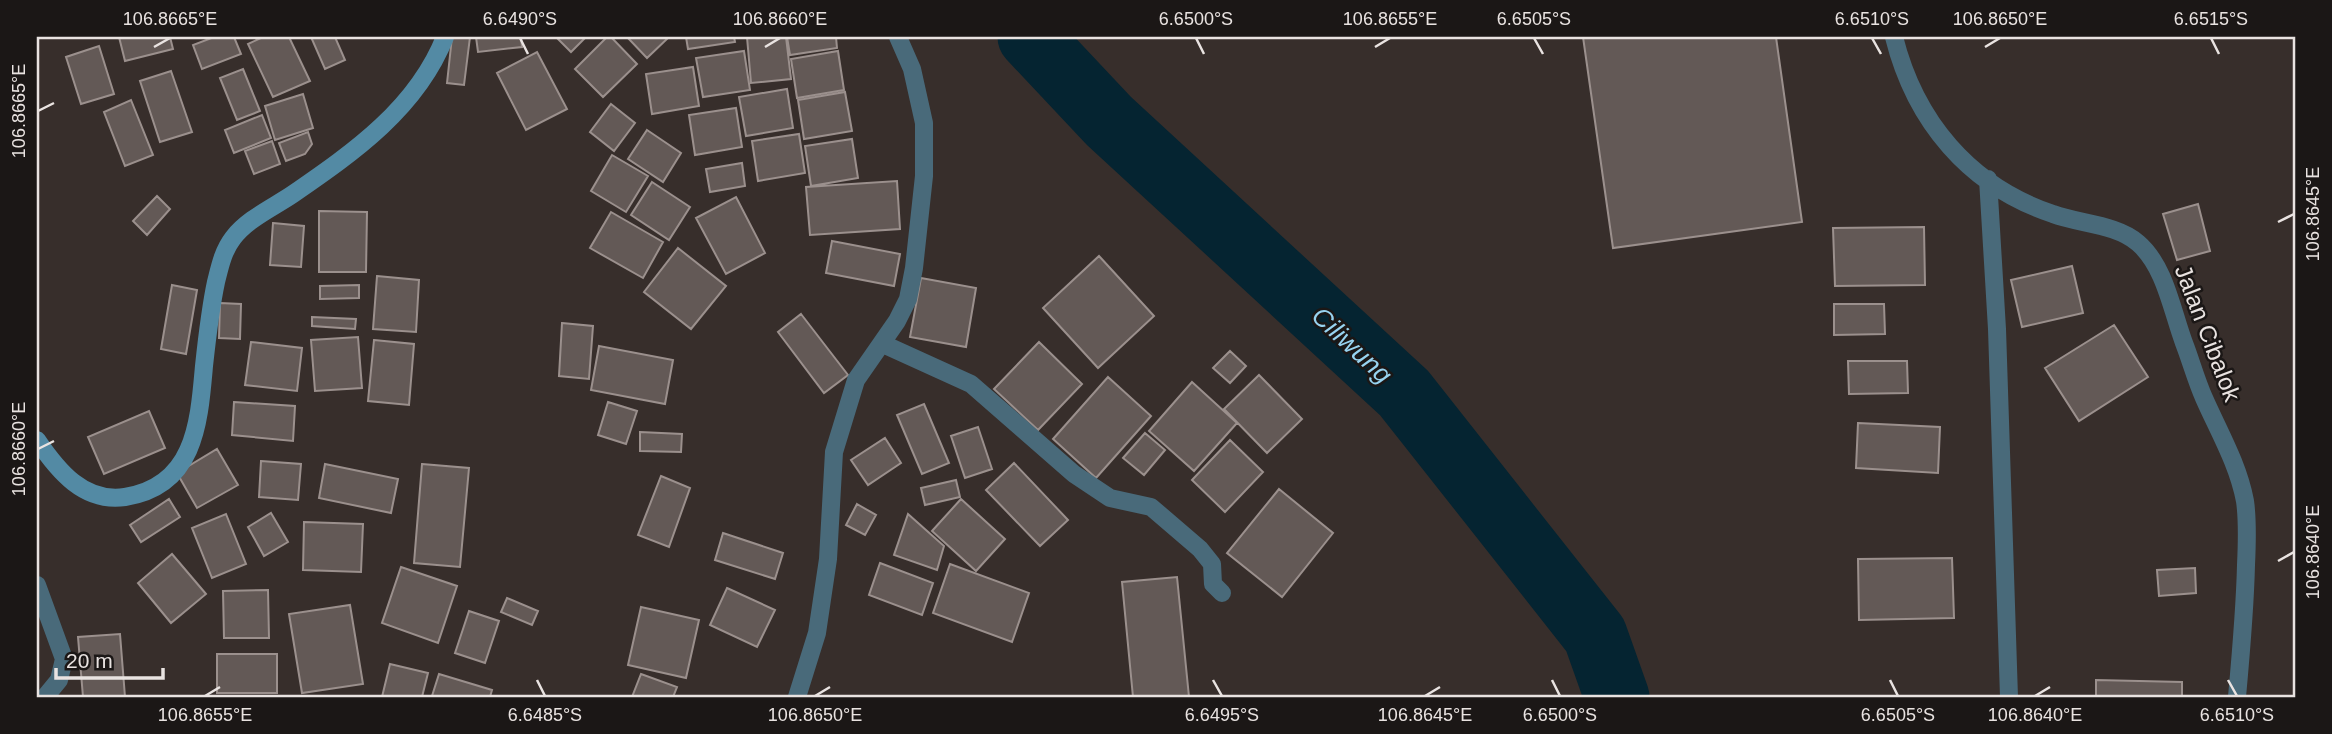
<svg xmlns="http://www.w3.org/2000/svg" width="2332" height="734" font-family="Helvetica,sans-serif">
<rect width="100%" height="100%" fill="#372e2b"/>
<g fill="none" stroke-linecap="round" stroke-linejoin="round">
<path stroke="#052431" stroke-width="65" d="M 1030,37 L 1109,121 L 1404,393 L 1595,635 L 1617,697"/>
</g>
<path fill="#635956" stroke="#9b908d" stroke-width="2" d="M 119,37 L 170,37 L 173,49 L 125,61 Z
M 214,37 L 234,37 L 241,54 L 202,69 L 193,45 Z
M 263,37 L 289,37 L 310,81 L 273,97 L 248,44 Z
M 311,37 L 335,37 L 345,60 L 325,69 Z
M 452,37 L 470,37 L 464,85 L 447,83 Z
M 476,37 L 521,37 L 522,47 L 478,52 Z
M 556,37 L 586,37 L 571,52 Z
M 607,37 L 611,37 L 637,64 L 603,97 L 575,69 Z
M 627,37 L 669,37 L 647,58 Z
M 686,37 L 734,37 L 735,42 L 688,49 Z
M 747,37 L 786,37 L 791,79 L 751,83 Z
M 787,37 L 836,37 L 837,48 L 790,55 Z
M 1583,37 L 1776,37 L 1802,222 L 1613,248 Z
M 99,46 L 114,94 L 81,104 L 66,57 Z
M 744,51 L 750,90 L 703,97 L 696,58 Z
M 838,51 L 844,90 L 797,98 L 791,59 Z
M 537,52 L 567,109 L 526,130 L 497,73 Z
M 693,67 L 699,106 L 652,114 L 646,74 Z
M 243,69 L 260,111 L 237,120 L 220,78 Z
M 171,71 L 192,132 L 160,142 L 140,81 Z
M 787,89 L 793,128 L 746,136 L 739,97 Z
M 845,92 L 852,131 L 804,139 L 798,100 Z
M 303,94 L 313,128 L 275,140 L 265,106 Z
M 131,100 L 153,155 L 125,166 L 104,112 Z
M 611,104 L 635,123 L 614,151 L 590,132 Z
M 736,108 L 742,147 L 695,155 L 689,115 Z
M 262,115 L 271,138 L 234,153 L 225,130 Z
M 647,130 L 681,153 L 663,182 L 628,159 Z
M 308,132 L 312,144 L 305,154 L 286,161 L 279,143 Z
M 799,134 L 805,173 L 758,181 L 752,141 Z
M 852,139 L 858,178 L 811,186 L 805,146 Z
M 272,141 L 280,164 L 254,174 L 245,151 Z
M 612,155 L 648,176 L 626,212 L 591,191 Z
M 742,163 L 745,186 L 710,192 L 706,169 Z
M 897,181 L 900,229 L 810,235 L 806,187 Z
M 652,182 L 690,207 L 669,240 L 631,215 Z
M 157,196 L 170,209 L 147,235 L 133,221 Z
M 736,197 L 765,253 L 726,274 L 696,218 Z
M 2198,204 L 2210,251 L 2177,260 L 2163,214 Z
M 319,211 L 367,212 L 366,272 L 319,272 Z
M 611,212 L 663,242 L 643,278 L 590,248 Z
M 273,223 L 304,226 L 301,267 L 270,265 Z
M 1924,227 L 1925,285 L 1835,286 L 1833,228 Z
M 832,241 L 900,254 L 894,286 L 826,273 Z
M 678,248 L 726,286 L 691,329 L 644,292 Z
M 1099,256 L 1154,316 L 1098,368 L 1043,308 Z
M 2072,266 L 2083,313 L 2022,327 L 2011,280 Z
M 377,276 L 419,280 L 416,332 L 373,329 Z
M 921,278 L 976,288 L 966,347 L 910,337 Z
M 172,285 L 197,290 L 186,354 L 161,349 Z
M 359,285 L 359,298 L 320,299 L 320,286 Z
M 220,303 L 241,304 L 240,339 L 219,338 Z
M 1834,304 L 1884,304 L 1885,334 L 1834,335 Z
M 801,314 L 848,375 L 824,393 L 778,332 Z
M 312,317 L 356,319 L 355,329 L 312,326 Z
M 562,323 L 593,326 L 589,379 L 559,376 Z
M 2114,325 L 2148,377 L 2079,421 L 2045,368 Z
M 358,337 L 362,388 L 315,391 L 311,340 Z
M 374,340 L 414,344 L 409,405 L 368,401 Z
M 251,342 L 302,348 L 297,391 L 245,385 Z
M 1039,342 L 1082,384 L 1038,430 L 994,389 Z
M 599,346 L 673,360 L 665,404 L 591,390 Z
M 1230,351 L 1246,366 L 1230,383 L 1213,368 Z
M 1848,361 L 1907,361 L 1908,393 L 1849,394 Z
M 1259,375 L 1302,419 L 1267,453 L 1224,409 Z
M 1108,377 L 1151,416 L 1096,478 L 1053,439 Z
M 1192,382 L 1237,423 L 1194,471 L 1149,431 Z
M 234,402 L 295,406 L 293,441 L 232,435 Z
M 608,402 L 637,411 L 626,444 L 598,435 Z
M 924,404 L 949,463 L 922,474 L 897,415 Z
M 149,411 L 165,448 L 104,474 L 88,437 Z
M 1858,423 L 1940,427 L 1938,473 L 1856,468 Z
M 978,427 L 992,469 L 965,478 L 951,436 Z
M 640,432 L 682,434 L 681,452 L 640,451 Z
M 1145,433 L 1165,450 L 1144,475 L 1123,458 Z
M 885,438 L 901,463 L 868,485 L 851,460 Z
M 1230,440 L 1263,472 L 1225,512 L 1192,480 Z
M 217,449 L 238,485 L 197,508 L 177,473 Z
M 261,461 L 301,464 L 298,500 L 259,497 Z
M 1014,463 L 1068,520 L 1040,546 L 986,490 Z
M 325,464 L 398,479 L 391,513 L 319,498 Z
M 422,464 L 469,468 L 460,567 L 414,563 Z
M 661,476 L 690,488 L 669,547 L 638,535 Z
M 956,480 L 960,497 L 925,505 L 921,488 Z
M 1279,489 L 1333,533 L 1282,597 L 1227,553 Z
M 169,499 L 180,517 L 141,542 L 130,525 Z
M 961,499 L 1005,539 L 976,571 L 932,531 Z
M 857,504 L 876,515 L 865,535 L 846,525 Z
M 271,513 L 288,542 L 264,556 L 248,527 Z
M 226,514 L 246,564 L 212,578 L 192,528 Z
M 908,514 L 944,546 L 937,570 L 894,555 Z
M 304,522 L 363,524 L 361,572 L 303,570 Z
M 723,533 L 783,553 L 775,579 L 715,560 Z
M 172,554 L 206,594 L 171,623 L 138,583 Z
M 1952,558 L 1954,618 L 1859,620 L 1858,559 Z
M 880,563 L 933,583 L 922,615 L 869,595 Z
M 950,564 L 1029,593 L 1012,642 L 933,613 Z
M 401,567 L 457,586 L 438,643 L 382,623 Z
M 2195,568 L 2196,593 L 2159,596 L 2157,570 Z
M 1177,577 L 1189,697 L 1133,697 L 1122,582 Z
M 727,588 L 775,610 L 757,647 L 710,625 Z
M 268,590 L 269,638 L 224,638 L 223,591 Z
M 507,598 L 538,611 L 532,625 L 501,612 Z
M 350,605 L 363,684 L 302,693 L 289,614 Z
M 641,607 L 699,620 L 686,678 L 628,665 Z
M 469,611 L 499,621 L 485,663 L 455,653 Z
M 120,634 L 125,697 L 83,697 L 78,637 Z
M 217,654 L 277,654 L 277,693 L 217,693 Z
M 390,664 L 428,673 L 422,697 L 382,697 Z
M 439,674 L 492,690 L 490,697 L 432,696 Z
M 641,674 L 677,687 L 673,697 L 632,697 Z
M 2096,680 L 2182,682 L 2182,697 L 2096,697 Z"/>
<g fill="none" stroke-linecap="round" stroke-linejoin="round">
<path stroke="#496a7a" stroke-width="18" d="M 1894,37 C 1915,121 1969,186 2053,214 C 2080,224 2116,224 2138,243 C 2165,266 2172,311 2184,343 C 2191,361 2196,380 2204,398 C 2219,432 2238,464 2245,501 C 2248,522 2247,544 2246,565 C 2245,609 2241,653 2237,697
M 1988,179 L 1997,329 L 2009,697
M 883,344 L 971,384 L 1074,474 L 1110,498 L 1151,507 L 1200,549 L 1212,564 L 1213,584 L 1222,593
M 37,585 L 64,659 L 59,680 L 45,697
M 797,697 L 817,633 L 828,559 L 834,452 L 856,380 L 897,321 L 908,299 L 914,268 L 924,176 L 924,123 L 912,69 L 898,37"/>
<path stroke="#538aa4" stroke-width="18" d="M 37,440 C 58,471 84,503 125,497 C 195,486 199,423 204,366 C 207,338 210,310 216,282 C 220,266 223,251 233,238 C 247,219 274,207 293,194 C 354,152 417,108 445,37"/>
</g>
<path fill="none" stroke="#e9e3e1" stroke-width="2.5" d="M 520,38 L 528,54M 1196,38 L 1204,54M 1534,38 L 1543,54M 1872,38 L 1881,54M 2211,38 L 2219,54M 154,47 L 170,38M 765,47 L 780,38M 1375,47 L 1390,38M 1985,47 L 2000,38M 38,111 L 54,103M 2278,222 L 2294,214M 38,449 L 54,441M 2278,561 L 2294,552M 537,680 L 545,696M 1213,680 L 1222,696M 1552,680 L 1560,696M 1890,680 L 1898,696M 2228,680 L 2237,696M 205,696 L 220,687M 815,696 L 830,687M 1425,696 L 1440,687M 2035,696 L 2050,687"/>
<g text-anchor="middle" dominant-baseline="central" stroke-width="5" stroke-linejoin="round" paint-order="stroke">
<g font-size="24" fill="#e9e3e1" stroke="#1b1716">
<text transform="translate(2208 333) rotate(69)">Jalan Cibalok</text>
</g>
<g font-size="26" font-style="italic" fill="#97d3f0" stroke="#1b1716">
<text transform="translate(1352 345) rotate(43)">Ciliwung</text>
</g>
</g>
<rect width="2332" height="734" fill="none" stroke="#1b1716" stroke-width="77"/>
<path d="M56 668v10h107v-10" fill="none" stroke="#e9e3e1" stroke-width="3.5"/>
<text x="66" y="668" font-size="21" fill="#e9e3e1" stroke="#1b1716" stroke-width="5" paint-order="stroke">20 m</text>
<rect x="38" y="38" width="2256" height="658" fill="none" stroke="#e9e3e1" stroke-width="2.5"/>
<g font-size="18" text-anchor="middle" fill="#e9e3e1">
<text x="170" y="25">106.8665°E</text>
<text x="520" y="25">6.6490°S</text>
<text x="780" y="25">106.8660°E</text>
<text x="1196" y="25">6.6500°S</text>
<text x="1390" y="25">106.8655°E</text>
<text x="1534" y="25">6.6505°S</text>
<text x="1872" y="25">6.6510°S</text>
<text x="2000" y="25">106.8650°E</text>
<text x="2211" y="25">6.6515°S</text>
<text transform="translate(19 111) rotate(-90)" y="6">106.8665°E</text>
<text transform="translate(2313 214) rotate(-90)" y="6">106.8645°E</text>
<text transform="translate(19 449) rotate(-90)" y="6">106.8660°E</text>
<text transform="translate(2313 552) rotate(-90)" y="6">106.8640°E</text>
<text x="205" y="721">106.8655°E</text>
<text x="545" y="721">6.6485°S</text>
<text x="815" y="721">106.8650°E</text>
<text x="1222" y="721">6.6495°S</text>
<text x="1425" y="721">106.8645°E</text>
<text x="1560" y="721">6.6500°S</text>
<text x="1898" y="721">6.6505°S</text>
<text x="2035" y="721">106.8640°E</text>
<text x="2237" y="721">6.6510°S</text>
</g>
</svg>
